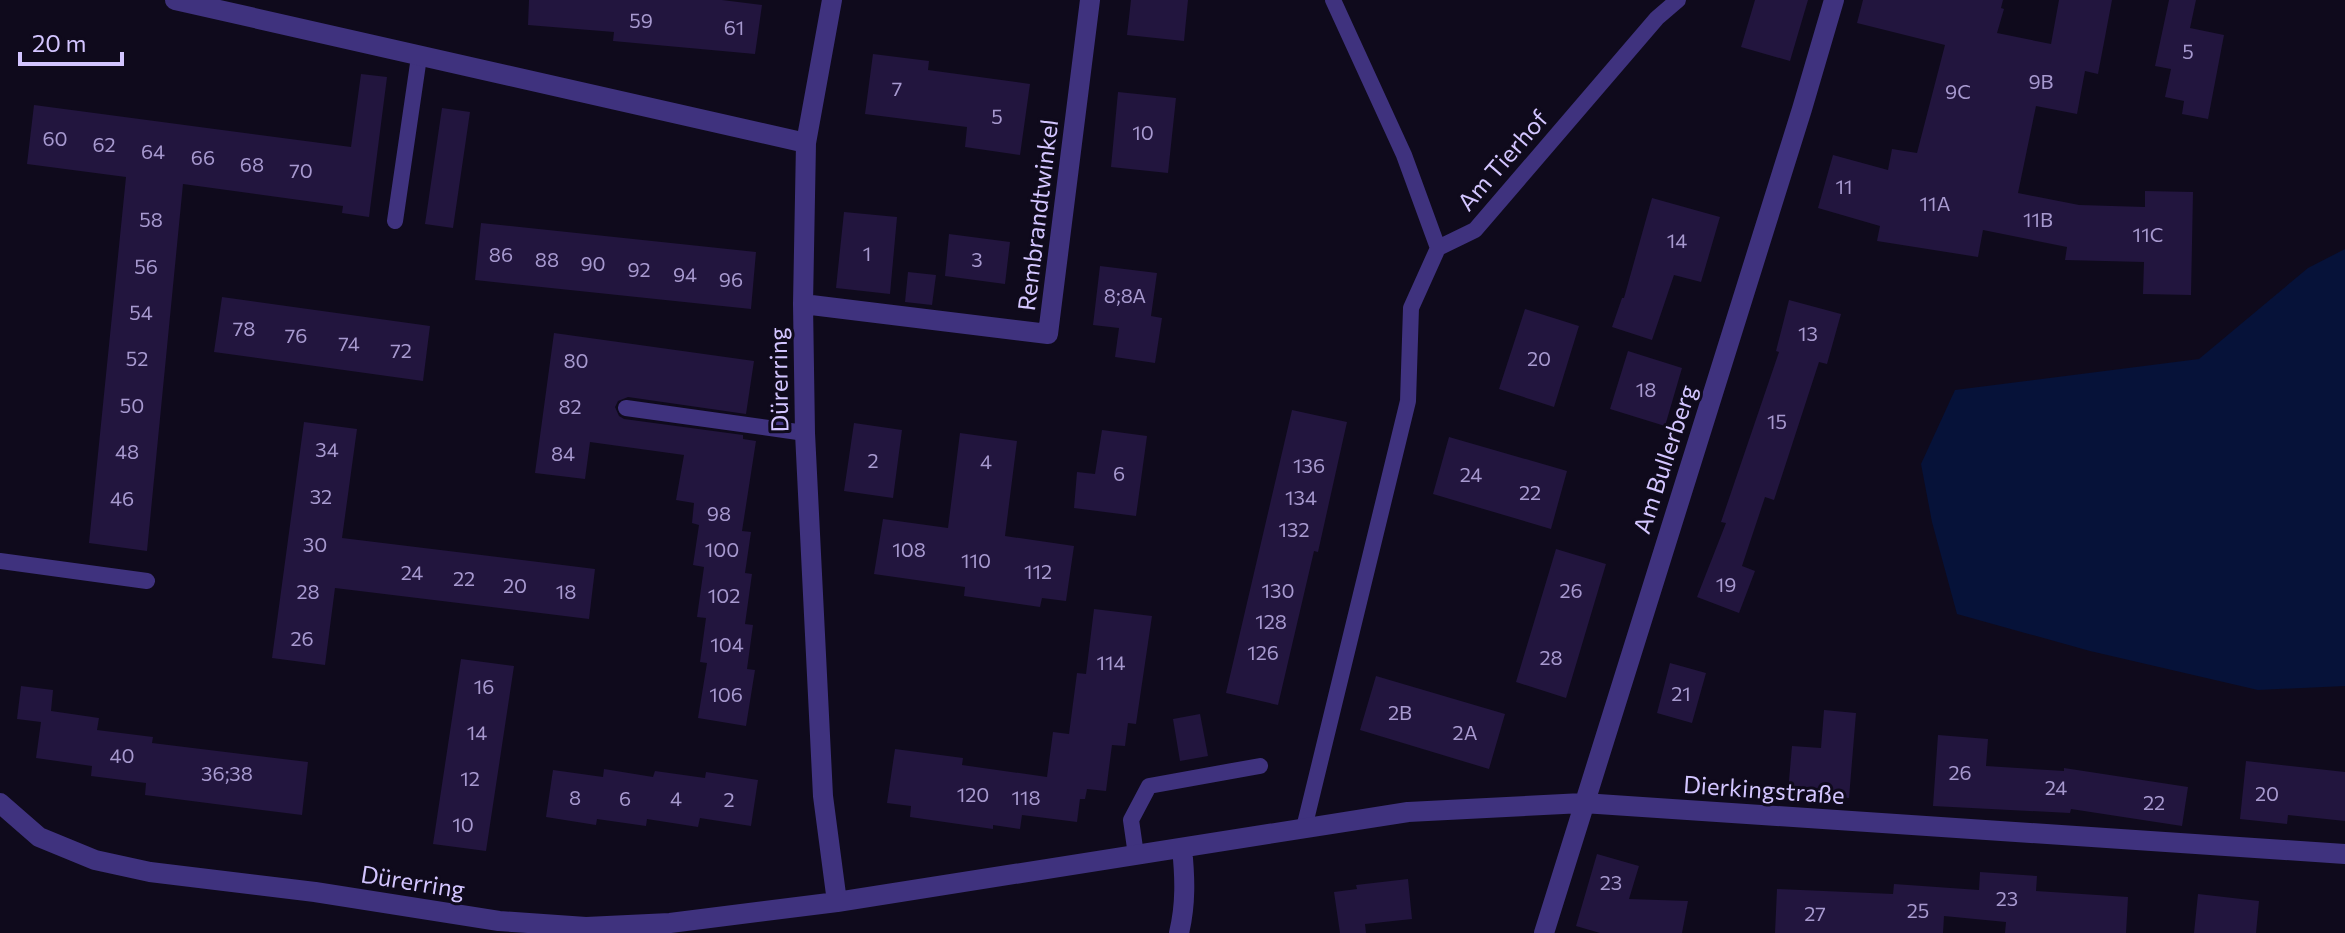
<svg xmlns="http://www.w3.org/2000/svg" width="2345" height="933" font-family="Commissioner,sans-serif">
<rect width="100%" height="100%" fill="#0f0a1c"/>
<path fill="#061239" d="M 2345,249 L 2345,686 L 2258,690 L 2090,651 L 1957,614 L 1932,522 L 1921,464 L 1955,390 L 2199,359 L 2308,268 Z"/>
<path fill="#22153e" d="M 529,0 L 722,0 L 762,5 L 755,54 L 613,41 L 614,32 L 528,25 Z
M 1131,0 L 1188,0 L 1184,41 L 1127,35 Z
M 1755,0 L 1808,0 L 1790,61 L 1741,47 Z
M 1863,0 L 2003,0 L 2001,8 L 2004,9 L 1997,33 L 2051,44 L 2059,0 L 2112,0 L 2098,74 L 2085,71 L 2077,114 L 2036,106 L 2018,193 L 2079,205 L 2145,207 L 2145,191 L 2193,192 L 2191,295 L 2143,294 L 2144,262 L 2065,260 L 2067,247 L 1983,230 L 1978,257 L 1877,241 L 1880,226 L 1818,208 L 1833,155 L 1888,170 L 1892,149 L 1917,153 L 1945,45 L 1857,23 Z
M 2169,0 L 2196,0 L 2190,28 L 2224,35 L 2208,119 L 2182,114 L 2184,101 L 2165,97 L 2171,69 L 2155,66 Z
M 873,54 L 929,61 L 928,70 L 1030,84 L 1020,155 L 965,147 L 967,127 L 865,114 Z
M 361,74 L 387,77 L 369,217 L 342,213 L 343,206 L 183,184 L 147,551 L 89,543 L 126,177 L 27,164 L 34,105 L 351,147 Z
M 1118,92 L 1176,98 L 1168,173 L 1111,167 Z
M 442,108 L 470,112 L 453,228 L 425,224 Z
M 1652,198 L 1720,217 L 1701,282 L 1674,275 L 1652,340 L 1612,327 L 1622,298 L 1624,298 Z
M 844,212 L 897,217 L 890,294 L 836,288 Z
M 481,223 L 756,252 L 751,309 L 475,280 Z
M 949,234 L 1010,242 L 1005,284 L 945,276 Z
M 1100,266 L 1157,273 L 1151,316 L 1162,318 L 1155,363 L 1115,357 L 1119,328 L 1093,325 Z
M 908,272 L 936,275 L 932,305 L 905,302 Z
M 222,297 L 430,326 L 423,381 L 214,352 Z
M 1789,300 L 1841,314 L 1827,364 L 1819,362 L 1774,500 L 1765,497 L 1742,566 L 1755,571 L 1739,613 L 1697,597 L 1726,523 L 1721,522 L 1779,352 L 1776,351 Z
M 1525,309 L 1579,326 L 1554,407 L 1499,389 Z
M 554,333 L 754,361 L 746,414 L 628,397 L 618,401 L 615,407 L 619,416 L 624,419 L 743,435 L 743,439 L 756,441 L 742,531 L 751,532 L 745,573 L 752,574 L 745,624 L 753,625 L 747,669 L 755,670 L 746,726 L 698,718 L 707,663 L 700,662 L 706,618 L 697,617 L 704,567 L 693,565 L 699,525 L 692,523 L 694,503 L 676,500 L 684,455 L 590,442 L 585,479 L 535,473 Z
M 1628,351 L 1682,368 L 1665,426 L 1610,409 Z
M 1292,410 L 1347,422 L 1318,552 L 1314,551 L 1278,705 L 1226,693 Z
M 304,422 L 357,429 L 342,538 L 595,569 L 589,619 L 335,588 L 325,665 L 272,658 Z
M 854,423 L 902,430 L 893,498 L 844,491 Z
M 1102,430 L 1147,436 L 1136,516 L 1074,508 L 1077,472 L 1095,474 Z
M 960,433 L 1017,441 L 1005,536 L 1074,546 L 1066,601 L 1042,598 L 1040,607 L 964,596 L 965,587 L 874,574 L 883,519 L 948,528 Z
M 1449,437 L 1567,471 L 1551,529 L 1433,494 Z
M 1556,549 L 1606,564 L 1566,698 L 1516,682 Z
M 1094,609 L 1152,616 L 1136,724 L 1128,723 L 1125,746 L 1112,745 L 1106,791 L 1087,789 L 1085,799 L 1080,799 L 1077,822 L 1022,815 L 1020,829 L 993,825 L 993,829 L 910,817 L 911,806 L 887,803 L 895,749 L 963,758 L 962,765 L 1047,777 L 1053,732 L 1069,734 L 1077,673 L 1086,674 Z
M 461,659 L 514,666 L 486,851 L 433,844 Z
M 1670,663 L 1706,673 L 1692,723 L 1657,713 Z
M 1376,676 L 1505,714 L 1489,769 L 1360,730 Z
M 21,686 L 53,690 L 51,711 L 99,718 L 97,730 L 153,737 L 152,743 L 308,762 L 302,815 L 145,795 L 146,783 L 91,776 L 92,766 L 36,758 L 41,722 L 17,719 Z
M 1824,710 L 1856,713 L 1849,798 L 1788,792 L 1792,746 L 1821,748 Z
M 1200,714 L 1208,756 L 1180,761 L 1173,719 Z
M 1938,735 L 1988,739 L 1986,766 L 2064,771 L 2064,768 L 2188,787 L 2182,826 L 2071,809 L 2070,813 L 1933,806 Z
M 2246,761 L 2345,772 L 2345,821 L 2288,815 L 2287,824 L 2240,819 Z
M 604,769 L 653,777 L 655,771 L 705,778 L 706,772 L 758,780 L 751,826 L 700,818 L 698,827 L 647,819 L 646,826 L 597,819 L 596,825 L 546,817 L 553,770 L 603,777 Z
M 1597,854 L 1639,866 L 1629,899 L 1688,901 L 1682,933 L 1600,933 L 1576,926 Z
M 1980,872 L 2037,876 L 2036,891 L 2128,897 L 2126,933 L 2005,933 L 2006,922 L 1944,916 L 1943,933 L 1775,933 L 1777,889 L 1893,894 L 1894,884 L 1979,890 Z
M 1408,879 L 1412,919 L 1365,924 L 1366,933 L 1340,933 L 1334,892 L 1357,889 L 1356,885 Z
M 2198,894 L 2259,901 L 2256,933 L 2194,933 Z"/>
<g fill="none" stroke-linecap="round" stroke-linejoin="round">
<path stroke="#3f327e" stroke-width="16" d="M 1333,0 L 1404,155 L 1438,248
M 395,221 L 419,57
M 1438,248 L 1475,230 L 1657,18 L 1678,0
M 626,408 L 805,433
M 0,561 L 147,581
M 1304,828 L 1408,401 L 1411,308 L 1438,248
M 1136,855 L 1131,820 L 1149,786 L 1260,766"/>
<path stroke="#3f327e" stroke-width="20" d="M 175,0 L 806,143
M 832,0 L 806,143 L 803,304 L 805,433 L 823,796 L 837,902
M 803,304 L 1048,334 L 1090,0
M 0,803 L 39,837 L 95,860 L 150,872 L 315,892 L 499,921 L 586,927 L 670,923 L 837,902 L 1408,812 L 1583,803 L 2345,854
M 1179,933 C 1186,904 1185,877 1182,848
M 1544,933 L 1802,109 L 1834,0"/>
</g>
<g text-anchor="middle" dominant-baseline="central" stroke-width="6" stroke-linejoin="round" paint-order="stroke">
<g font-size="20" fill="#a799cf">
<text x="641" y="20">59</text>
<text x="734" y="27">61</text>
<text x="2188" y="51">5</text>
<text x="2041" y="81">9B</text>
<text x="897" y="88">7</text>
<text x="1958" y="91">9C</text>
<text x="997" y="116">5</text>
<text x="1143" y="132">10</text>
<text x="55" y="138">60</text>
<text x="104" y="144">62</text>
<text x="153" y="151">64</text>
<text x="203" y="157">66</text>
<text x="252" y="164">68</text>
<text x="301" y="170">70</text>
<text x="1844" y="186">11</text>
<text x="1935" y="203">11A</text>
<text x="151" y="219">58</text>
<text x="2038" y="219">11B</text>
<text x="2148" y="234">11C</text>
<text x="1677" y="240">14</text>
<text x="867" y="253">1</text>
<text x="501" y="254">86</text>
<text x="547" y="259">88</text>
<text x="977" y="259">3</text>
<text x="593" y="263">90</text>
<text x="146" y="266">56</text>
<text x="639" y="269">92</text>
<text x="685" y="274">94</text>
<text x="731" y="279">96</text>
<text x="1125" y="295">8;8A</text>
<text x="141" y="312">54</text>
<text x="244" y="328">78</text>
<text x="1808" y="333">13</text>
<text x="296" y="335">76</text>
<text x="349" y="343">74</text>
<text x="401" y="350">72</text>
<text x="137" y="358">52</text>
<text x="1539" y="358">20</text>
<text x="576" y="360">80</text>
<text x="1646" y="389">18</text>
<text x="132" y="405">50</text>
<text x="570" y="406">82</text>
<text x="1777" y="421">15</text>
<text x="327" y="449">34</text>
<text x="127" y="451">48</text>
<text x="563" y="453">84</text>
<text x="873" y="460">2</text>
<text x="986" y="461">4</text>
<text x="1309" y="465">136</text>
<text x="1119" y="473">6</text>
<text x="1471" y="474">24</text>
<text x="1530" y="492">22</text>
<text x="321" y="496">32</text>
<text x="1301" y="497">134</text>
<text x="122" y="498">46</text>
<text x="719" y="513">98</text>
<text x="1294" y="529">132</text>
<text x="315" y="544">30</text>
<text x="722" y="549">100</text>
<text x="909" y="549">108</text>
<text x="976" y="560">110</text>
<text x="1038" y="571">112</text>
<text x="412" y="572">24</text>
<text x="464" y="578">22</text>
<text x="1726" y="584">19</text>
<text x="515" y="585">20</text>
<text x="1278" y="590">130</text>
<text x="1571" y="590">26</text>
<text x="308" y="591">28</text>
<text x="566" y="591">18</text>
<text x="724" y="595">102</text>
<text x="1271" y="621">128</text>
<text x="302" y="638">26</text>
<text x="727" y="644">104</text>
<text x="1263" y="652">126</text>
<text x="1551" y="657">28</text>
<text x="1111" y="662">114</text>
<text x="484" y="686">16</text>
<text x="1681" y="693">21</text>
<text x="726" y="694">106</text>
<text x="1400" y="712">2B</text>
<text x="477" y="732">14</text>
<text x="1465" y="732">2A</text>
<text x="122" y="755">40</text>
<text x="1960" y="772">26</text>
<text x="227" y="773">36;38</text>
<text x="470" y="778">12</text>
<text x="2056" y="787">24</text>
<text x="2267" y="793">20</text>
<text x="973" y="794">120</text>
<text x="575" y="797">8</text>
<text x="1026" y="797">118</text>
<text x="625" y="798">6</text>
<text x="676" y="798">4</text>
<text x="729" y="799">2</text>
<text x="2154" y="802">22</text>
<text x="463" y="824">10</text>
<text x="1611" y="882">23</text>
<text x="2007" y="898">23</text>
<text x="1918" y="910">25</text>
<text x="1815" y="913">27</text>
</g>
<g font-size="24" fill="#d3c5ff" stroke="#0f0a1c">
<text transform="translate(1502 160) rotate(-49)">Am Tierhof</text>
<text transform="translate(1037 215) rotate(-83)">Rembrandtwinkel</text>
<text transform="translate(778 380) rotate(-91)">Dürerring</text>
<text transform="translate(1664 459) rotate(-72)">Am Bullerberg</text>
<text transform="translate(1764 789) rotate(4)">Dierkingstraße</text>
<text transform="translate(413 881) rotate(9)">Dürerring</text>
</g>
</g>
<path d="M20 52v12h102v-12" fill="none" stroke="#d3c5ff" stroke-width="4"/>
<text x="32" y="52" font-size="24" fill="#d3c5ff" stroke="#0f0a1c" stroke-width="6" paint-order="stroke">20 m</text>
</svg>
